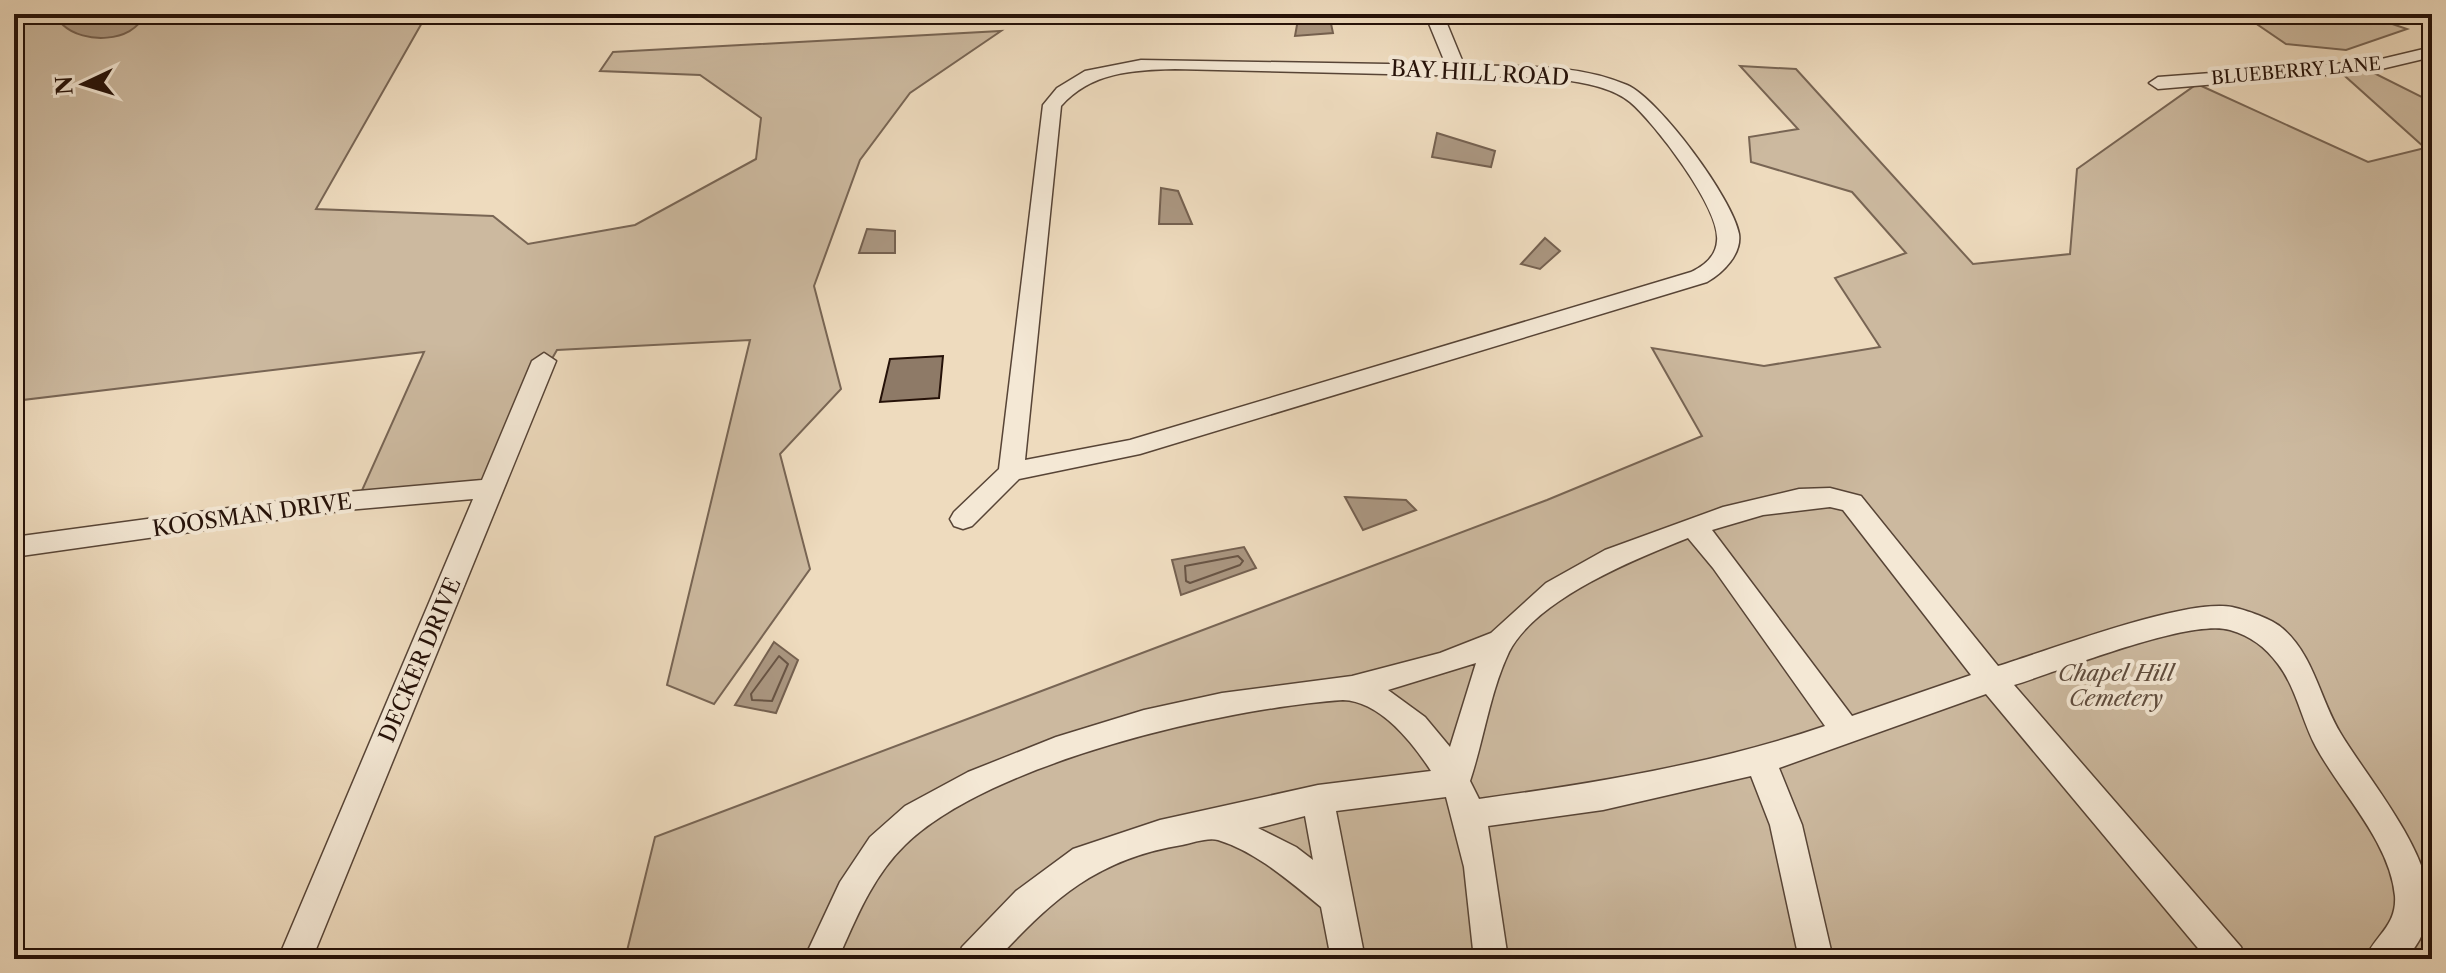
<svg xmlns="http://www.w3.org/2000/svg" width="2446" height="973" font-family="'Libre Caslon Text',serif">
<rect width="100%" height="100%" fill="#eedbbe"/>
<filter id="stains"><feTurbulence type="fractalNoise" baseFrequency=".0025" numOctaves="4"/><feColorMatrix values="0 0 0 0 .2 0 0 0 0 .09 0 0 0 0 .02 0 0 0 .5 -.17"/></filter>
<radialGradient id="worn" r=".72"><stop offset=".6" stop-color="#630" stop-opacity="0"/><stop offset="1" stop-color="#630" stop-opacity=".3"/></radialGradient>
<path fill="#ccb99f" stroke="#786554" stroke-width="2" d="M 14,14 L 427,14 L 316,209 L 493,216 L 528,244 L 635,225 L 756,159 L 761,118 L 700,75 L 600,71 L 613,52 L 1001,31 L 910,93 L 860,160 L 814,286 L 841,389 L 780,454 L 810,569 L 714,704 L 667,685 L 750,340 L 557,350 L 481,482 L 359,497 L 424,352 L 14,401 Z
M 2242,14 L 2363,14 L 2407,29 L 2346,50 L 2286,44 Z
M 1740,66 L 1796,69 L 1973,264 L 2070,254 L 2077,169 L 2197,84 L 2368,162 L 2425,148 L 2336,68 L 2366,69 L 2432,102 L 2432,959 L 625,959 L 655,837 L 1547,500 L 1702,436 L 1652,348 L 1764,366 L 1880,347 L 1835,278 L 1906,253 L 1852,192 L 1751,162 L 1749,137 L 1798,129 Z"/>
<path fill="#aa9680" stroke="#756150" stroke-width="2" d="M 78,14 L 142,14 L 144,15 C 133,43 83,44 63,25 Z
M 1299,14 L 1329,14 L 1333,33 L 1295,36 Z
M 1437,133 L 1495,151 L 1491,167 L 1432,157 Z
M 1161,188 L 1178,191 L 1192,224 L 1159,224 Z
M 867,229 L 895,231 L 895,253 L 859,253 Z
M 1545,238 L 1560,251 L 1540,269 L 1521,264 Z
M 1345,497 L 1406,500 L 1416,510 L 1363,530 Z
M 1244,547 L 1256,568 L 1181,595 L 1172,560 Z
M 774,642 L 798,660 L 776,713 L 735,705 Z"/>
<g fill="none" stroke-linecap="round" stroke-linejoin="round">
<path stroke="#685444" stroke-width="2" d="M 1238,556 L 1243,561 L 1240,565 L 1190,583 L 1186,581 L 1185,566 Z
M 779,656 L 788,664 L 772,701 L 752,700 L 751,694 Z"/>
</g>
<path fill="#8e7a67" stroke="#251108" stroke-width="2" d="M 943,356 L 939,398 L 880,402 L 890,359 Z"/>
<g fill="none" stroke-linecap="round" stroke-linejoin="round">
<g stroke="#574436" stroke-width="3">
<path id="street" d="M 1425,14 L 1443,14 L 1464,65 C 1518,67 1576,63 1627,85 C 1659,99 1733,199 1739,234 C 1742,254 1723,273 1707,282 L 1140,454 L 1019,479 L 972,526 L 963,529 L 954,526 L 950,519 L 954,512 L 999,469 L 1043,105 L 1057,88 L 1085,71 L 1141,60 L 1446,65 ZM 1175,69 L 1554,78 C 1579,83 1609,85 1630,102 C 1654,122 1721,209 1717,241 C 1716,256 1704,266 1691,272 L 1130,440 L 1025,460 L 1061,106 C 1091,72 1133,70 1175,69 Z
M 2432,47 L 2432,57 L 2373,71 L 2158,89 L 2149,83 L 2158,77 L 2373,61 Z
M 544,353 L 556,361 L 312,959 L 278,959 L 473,499 L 347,510 L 14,557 L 14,537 L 347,492 L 482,480 L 532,361 Z
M 1830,488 L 1861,496 L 1998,666 C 2050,650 2185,598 2232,607 C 2246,610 2272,619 2282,628 C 2314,655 2320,700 2341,734 C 2367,777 2427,848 2429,899 C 2430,922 2421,943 2405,959 L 2365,959 C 2375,935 2397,926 2395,896 C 2390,842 2341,793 2316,747 C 2302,721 2296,687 2278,664 C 2265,647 2251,636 2230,630 C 2189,618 2060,671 2014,685 L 2241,947 L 2246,959 L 2207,959 L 1986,694 L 1779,768 L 1802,825 L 1833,959 L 1799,959 L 1770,825 L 1751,776 L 1603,810 L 1488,826 L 1508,959 L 1474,959 L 1464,867 L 1446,797 L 1336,811 L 1365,959 L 1331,959 L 1321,907 C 1290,882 1257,852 1218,840 C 1208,837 1192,843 1182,845 C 1097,859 1054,898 997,959 L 957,959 L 962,947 L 1016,891 L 1073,849 L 1160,820 L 1318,785 L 1431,771 C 1413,743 1380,701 1343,700 C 1226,708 990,762 905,845 C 873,876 856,918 838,959 L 804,959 L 840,882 L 870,837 L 905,806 L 968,772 L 1056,737 L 1144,710 L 1222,693 L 1352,676 L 1440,653 L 1491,633 L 1546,583 L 1605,550 L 1723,507 L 1799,489 ZM 1830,507 L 1843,510 L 1971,675 L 1852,716 L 1712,530 L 1763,515 ZM 1688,538 L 1713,568 L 1825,726 C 1713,764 1596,783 1479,799 L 1470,781 C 1484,739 1490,692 1509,652 C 1536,599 1635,559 1688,538 ZM 1476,663 L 1450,747 L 1425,717 L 1388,690 ZM 1305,816 L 1313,860 L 1296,847 L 1258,828 Z"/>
</g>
<use href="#street" fill="#f4e8d5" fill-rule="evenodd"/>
</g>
<g text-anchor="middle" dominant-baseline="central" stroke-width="8" stroke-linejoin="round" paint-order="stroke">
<g font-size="18" fill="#251108" stroke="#f4e8d5">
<text transform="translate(2296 71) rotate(-5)">BLUEBERRY LANE</text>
</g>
<g font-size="22" fill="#251108" stroke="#f4e8d5">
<text transform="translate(1480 73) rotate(3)">BAY HILL ROAD</text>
<text transform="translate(252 515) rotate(-8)">KOOSMAN DRIVE</text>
<text transform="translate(420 660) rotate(-67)">DECKER DRIVE</text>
</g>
<g font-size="22" font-style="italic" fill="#5f4c3d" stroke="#f4e8d5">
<text x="2116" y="673">Chapel Hill<tspan x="2116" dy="25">Cemetery</tspan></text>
</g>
</g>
<rect width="2446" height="973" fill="none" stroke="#eedbbe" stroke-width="48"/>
<rect x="16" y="16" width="2414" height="941" fill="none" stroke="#251108" stroke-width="4"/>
<rect x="24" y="24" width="2398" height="925" fill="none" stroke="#251108" stroke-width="2"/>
<g transform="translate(84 84) rotate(266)" stroke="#f4e8d5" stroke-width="6" paint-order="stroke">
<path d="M0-6L14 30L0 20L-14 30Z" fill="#251108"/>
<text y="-12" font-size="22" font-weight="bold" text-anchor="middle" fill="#251108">N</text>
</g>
<rect width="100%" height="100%" filter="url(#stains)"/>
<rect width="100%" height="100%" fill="url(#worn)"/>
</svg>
